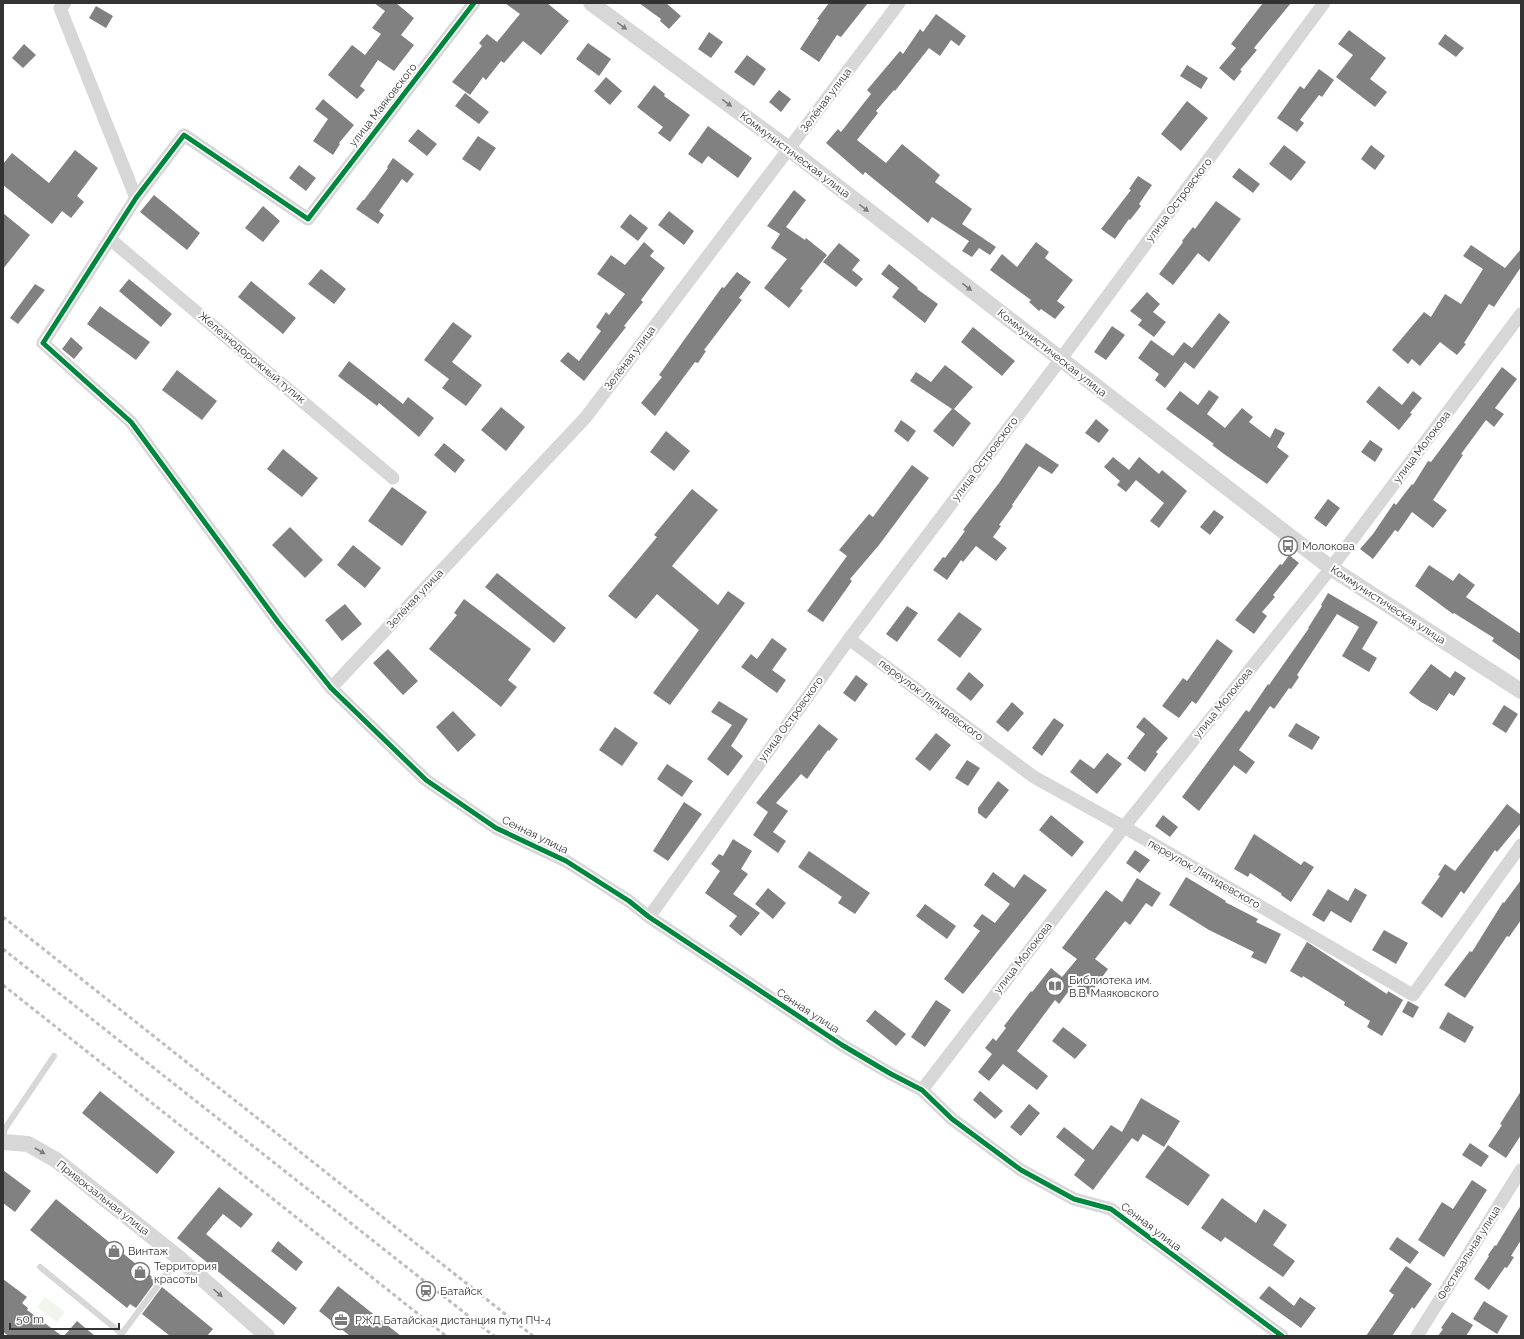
<svg xmlns="http://www.w3.org/2000/svg" width="1524" height="1339" font-family="Raleway,sans-serif">
<rect width="100%" height="100%" fill="#fff"/>
<path fill="#f1f5ed" d="M 45,1297 L 65,1312 L 57,1322 L 37,1307 Z"/>
<path fill="#818181" d="M 374,3 L 396,3 L 414,18 L 401,35 L 414,45 L 394,71 L 378,60 L 360,86 L 365,90 L 357,99 L 328,75 L 352,45 L 365,55 L 381,34 L 372,28 L 385,11 Z
M 505,3 L 547,3 L 569,21 L 541,55 L 523,41 L 504,63 L 501,61 L 486,80 L 483,77 L 470,95 L 452,82 L 482,46 L 479,43 L 487,34 L 497,42 L 520,14 Z
M 639,3 L 666,3 L 681,16 L 669,29 L 660,21 L 661,19 Z
M 829,3 L 868,3 L 841,37 L 837,35 L 819,62 L 800,49 L 819,20 L 817,19 Z
M 1263,3 L 1291,3 L 1254,48 L 1257,50 L 1240,70 L 1242,71 L 1234,81 L 1219,68 L 1236,48 L 1231,44 Z
M 96,6 L 113,16 L 106,28 L 89,18 Z
M 936,14 L 966,36 L 959,46 L 951,40 L 940,56 L 929,48 L 895,91 L 894,90 L 876,111 L 878,113 L 857,140 L 886,163 L 902,144 L 940,175 L 935,182 L 972,209 L 962,224 L 996,247 L 990,255 L 979,248 L 972,257 L 962,251 L 969,241 L 932,217 L 928,223 L 865,172 L 863,175 L 826,143 L 838,129 L 841,132 L 871,94 L 867,90 L 900,51 L 903,54 L 920,29 L 923,32 Z
M 1349,30 L 1386,58 L 1370,79 L 1387,92 L 1375,107 L 1336,77 L 1353,55 L 1338,44 Z
M 709,32 L 723,42 L 711,58 L 698,49 Z
M 1445,34 L 1464,48 L 1456,57 L 1438,44 Z
M 588,43 L 611,59 L 599,76 L 576,59 Z
M 24,44 L 36,55 L 23,68 L 12,58 Z
M 747,55 L 766,69 L 754,86 L 734,72 Z
M 1187,65 L 1208,78 L 1201,89 L 1180,76 Z
M 1319,69 L 1334,80 L 1322,97 L 1319,95 L 1300,120 L 1304,123 L 1297,132 L 1277,118 L 1300,86 L 1304,89 Z
M 606,77 L 622,91 L 610,105 L 594,91 Z
M 654,85 L 665,94 L 664,96 L 690,115 L 670,142 L 658,133 L 663,127 L 637,107 Z
M 779,90 L 791,99 L 781,112 L 769,102 Z
M 465,93 L 489,112 L 479,124 L 455,106 Z
M 323,99 L 354,125 L 339,143 L 340,144 L 333,155 L 313,141 L 328,119 L 315,109 Z
M 1187,101 L 1208,118 L 1181,151 L 1161,134 Z
M 708,126 L 752,158 L 738,178 L 708,156 L 702,164 L 688,154 Z
M 418,129 L 437,144 L 427,156 L 408,141 Z
M 478,136 L 496,148 L 480,171 L 462,159 Z
M 1284,145 L 1306,162 L 1291,181 L 1269,164 Z
M 1371,145 L 1385,156 L 1375,170 L 1361,159 Z
M 75,150 L 98,168 L 77,196 L 84,202 L 71,218 L 62,211 L 52,224 L 3,185 L 3,164 L 12,153 L 49,183 Z
M 393,158 L 414,174 L 407,183 L 402,179 L 379,211 L 384,215 L 378,224 L 356,209 L 363,200 L 364,200 L 388,168 L 387,167 Z
M 299,165 L 316,178 L 306,191 L 289,178 Z
M 1239,168 L 1260,184 L 1253,193 L 1232,177 Z
M 1138,176 L 1152,185 L 1139,204 L 1141,206 L 1130,220 L 1129,219 L 1115,239 L 1101,229 L 1131,190 L 1129,189 Z
M 794,190 L 806,200 L 786,227 L 805,240 L 806,238 L 827,255 L 800,289 L 803,290 L 789,308 L 764,288 L 787,259 L 771,248 L 780,234 L 767,226 Z
M 154,195 L 200,233 L 187,250 L 140,212 Z
M 1216,201 L 1241,219 L 1209,262 L 1198,253 L 1173,285 L 1159,274 L 1183,242 L 1182,241 L 1193,227 L 1195,229 Z
M 263,206 L 280,221 L 263,242 L 245,228 Z
M 669,211 L 694,231 L 684,245 L 658,225 Z
M 3,213 L 30,235 L 3,269 Z
M 630,214 L 648,228 L 638,241 L 620,227 Z
M 644,242 L 654,251 L 650,256 L 665,268 L 641,300 L 643,302 L 624,326 L 626,327 L 584,381 L 560,361 L 568,352 L 579,361 L 601,331 L 596,327 L 606,312 L 609,315 L 625,294 L 597,274 L 611,255 L 625,265 Z
M 1036,242 L 1049,252 L 1045,258 L 1073,280 L 1057,301 L 1065,307 L 1055,319 L 1041,309 L 1039,311 L 1029,302 L 1031,300 L 990,270 L 1002,254 L 1017,267 Z
M 839,243 L 860,260 L 852,270 L 863,279 L 856,287 L 823,262 Z
M 1471,245 L 1505,268 L 1521,249 L 1521,267 L 1494,307 L 1489,304 L 1464,343 L 1466,344 L 1457,355 L 1440,342 L 1420,366 L 1412,359 L 1408,364 L 1392,350 L 1424,312 L 1431,317 L 1445,294 L 1461,304 L 1483,269 L 1463,256 Z
M 889,264 L 918,288 L 917,289 L 938,304 L 925,323 L 892,297 L 899,288 L 881,274 Z
M 321,269 L 346,289 L 334,304 L 308,284 Z
M 737,272 L 751,282 L 739,298 L 742,300 L 704,350 L 706,351 L 698,363 L 695,362 L 655,416 L 641,403 L 662,377 L 659,375 L 722,287 L 724,288 Z
M 129,279 L 172,314 L 161,327 L 119,291 Z
M 251,281 L 296,318 L 283,334 L 238,297 Z
M 35,284 L 45,290 L 18,324 L 10,318 Z
M 1147,292 L 1160,304 L 1153,312 L 1166,322 L 1154,337 L 1138,325 L 1142,320 L 1130,311 Z
M 100,306 L 150,342 L 136,360 L 87,324 Z
M 1219,313 L 1230,322 L 1194,369 L 1185,362 L 1165,388 L 1155,380 L 1159,374 L 1138,358 L 1151,340 L 1173,356 L 1184,342 L 1192,348 Z
M 453,322 L 472,336 L 452,362 L 482,385 L 466,406 L 442,388 L 449,379 L 424,360 Z
M 1112,326 L 1125,335 L 1106,360 L 1094,352 Z
M 973,327 L 1015,361 L 1002,376 L 961,342 Z
M 71,337 L 83,348 L 74,359 L 62,349 Z
M 349,361 L 403,404 L 408,397 L 434,418 L 419,437 L 379,403 L 377,406 L 338,376 Z
M 945,365 L 973,387 L 954,409 L 971,423 L 953,447 L 933,431 L 952,409 L 910,381 L 916,372 L 931,382 Z
M 1502,367 L 1517,379 L 1495,408 L 1504,414 L 1494,427 L 1486,420 L 1461,454 L 1463,455 L 1433,500 L 1447,510 L 1433,528 L 1412,512 L 1398,532 L 1395,530 L 1373,559 L 1360,549 L 1373,534 L 1394,503 L 1396,505 L 1412,484 L 1413,485 L 1428,461 L 1431,462 Z
M 177,370 L 217,401 L 202,420 L 162,390 Z
M 1379,386 L 1402,405 L 1413,391 L 1422,398 L 1410,413 L 1412,414 L 1399,430 L 1366,402 Z
M 1209,390 L 1219,397 L 1207,414 L 1225,428 L 1242,408 L 1253,417 L 1249,422 L 1270,438 L 1275,428 L 1285,433 L 1277,447 L 1289,456 L 1267,484 L 1224,454 L 1212,445 L 1214,444 L 1166,409 L 1180,391 L 1198,405 Z
M 501,407 L 525,427 L 506,451 L 481,430 Z
M 1096,419 L 1109,430 L 1099,443 L 1085,433 Z
M 901,420 L 916,431 L 908,442 L 894,431 Z
M 666,431 L 690,451 L 674,471 L 650,452 Z
M 1370,440 L 1383,449 L 1375,462 L 1361,452 Z
M 444,443 L 465,460 L 455,473 L 434,455 Z
M 1026,443 L 1059,465 L 1052,474 L 1039,466 L 1012,505 L 1013,506 L 999,525 L 1001,526 L 993,537 L 1007,548 L 996,561 L 976,546 L 963,562 L 961,560 L 947,580 L 933,570 L 943,557 L 945,558 L 965,531 L 963,530 L 999,483 Z
M 283,449 L 318,478 L 302,497 L 267,469 Z
M 1113,457 L 1129,470 L 1139,457 L 1159,474 L 1162,470 L 1187,491 L 1159,528 L 1150,521 L 1164,503 L 1136,480 L 1126,492 L 1117,485 L 1120,481 L 1104,467 Z
M 912,465 L 929,478 L 879,545 L 850,579 L 852,581 L 823,622 L 807,611 L 847,556 L 839,550 L 869,514 L 873,517 Z
M 392,487 L 427,512 L 402,546 L 368,521 Z
M 692,489 L 718,510 L 672,566 L 718,605 L 728,591 L 745,603 L 670,705 L 653,693 L 699,630 L 657,594 L 636,619 L 608,596 L 657,537 L 654,535 Z
M 1328,499 L 1340,508 L 1326,527 L 1314,518 Z
M 1214,510 L 1224,517 L 1210,535 L 1200,527 Z
M 290,527 L 323,560 L 305,578 L 272,545 Z
M 353,545 L 381,568 L 365,588 L 337,565 Z
M 1289,555 L 1299,563 L 1273,595 L 1275,597 L 1262,612 L 1267,616 L 1254,634 L 1235,620 L 1280,564 L 1282,565 Z
M 1429,565 L 1453,581 L 1459,573 L 1475,585 L 1466,597 L 1521,634 L 1521,661 L 1492,641 L 1494,638 L 1454,613 L 1453,614 L 1415,586 Z
M 497,573 L 566,628 L 554,643 L 485,587 Z
M 1328,593 L 1378,622 L 1362,649 L 1377,658 L 1369,672 L 1342,656 L 1359,627 L 1337,614 L 1297,675 L 1299,677 L 1291,689 L 1289,688 L 1274,709 L 1270,706 L 1239,750 L 1255,762 L 1246,774 L 1234,765 L 1199,811 L 1182,797 L 1246,710 L 1249,712 L 1268,684 L 1269,685 L 1309,628 L 1308,628 L 1322,606 L 1321,605 Z
M 464,599 L 531,649 L 508,680 L 517,687 L 501,707 L 429,649 L 457,615 L 454,613 Z
M 345,604 L 362,624 L 342,641 L 325,620 Z
M 907,606 L 918,613 L 897,642 L 886,634 Z
M 959,612 L 982,629 L 960,658 L 937,640 Z
M 772,638 L 787,649 L 772,670 L 786,680 L 777,693 L 741,667 L 751,654 L 757,659 Z
M 1217,639 L 1233,651 L 1196,704 L 1192,701 L 1179,718 L 1162,706 L 1183,678 L 1187,681 Z
M 388,649 L 418,681 L 403,695 L 373,663 Z
M 1431,664 L 1450,678 L 1455,671 L 1466,678 L 1454,696 L 1449,693 L 1437,711 L 1421,702 L 1409,693 Z
M 969,672 L 984,685 L 971,701 L 956,689 Z
M 856,675 L 868,684 L 855,702 L 843,693 Z
M 719,701 L 748,719 L 731,746 L 743,756 L 728,776 L 707,759 L 732,725 L 711,712 Z
M 1012,702 L 1024,713 L 1008,732 L 996,722 Z
M 1504,705 L 1518,714 L 1506,733 L 1492,724 Z
M 453,711 L 476,735 L 458,752 L 436,727 Z
M 1144,717 L 1168,738 L 1156,752 L 1158,754 L 1145,772 L 1127,758 L 1145,734 L 1136,727 Z
M 1054,718 L 1064,725 L 1042,756 L 1032,748 Z
M 1296,723 L 1320,737 L 1312,750 L 1288,736 Z
M 819,724 L 838,739 L 829,751 L 828,750 L 807,779 L 801,774 L 776,803 L 788,811 L 773,832 L 786,841 L 778,853 L 753,835 L 768,812 L 756,803 Z
M 615,727 L 638,743 L 622,766 L 599,750 Z
M 936,733 L 951,745 L 930,771 L 915,759 Z
M 1107,753 L 1122,764 L 1097,794 L 1070,772 L 1080,759 L 1094,769 Z
M 967,760 L 980,768 L 968,786 L 955,778 Z
M 667,764 L 693,781 L 682,797 L 657,779 Z
M 998,781 L 1009,790 L 986,819 L 978,813 L 978,808 Z
M 684,802 L 702,814 L 668,861 L 653,851 Z
M 1507,804 L 1521,815 L 1521,823 L 1497,852 L 1495,850 L 1464,894 L 1461,891 L 1442,918 L 1421,903 L 1440,876 L 1438,875 L 1445,864 L 1455,871 Z
M 1051,815 L 1084,842 L 1072,857 L 1039,830 Z
M 1163,815 L 1178,827 L 1170,837 L 1155,826 Z
M 1254,834 L 1301,865 L 1304,861 L 1314,867 L 1291,902 L 1281,895 L 1282,894 L 1250,873 L 1248,877 L 1234,869 Z
M 733,839 L 752,851 L 741,869 L 748,874 L 733,894 L 760,913 L 741,936 L 729,926 L 737,916 L 705,893 L 720,871 L 711,864 L 719,854 L 723,856 Z
M 1135,850 L 1150,860 L 1140,873 L 1126,863 Z
M 809,851 L 870,893 L 855,914 L 838,903 L 842,897 L 798,867 Z
M 993,872 L 1014,888 L 1024,874 L 1047,890 L 963,994 L 944,979 L 980,931 L 973,926 L 982,914 L 995,923 L 1010,904 L 984,885 Z
M 1186,877 L 1226,901 L 1225,902 L 1258,919 L 1256,922 L 1281,934 L 1266,964 L 1251,957 L 1254,952 L 1209,930 L 1169,905 Z
M 1137,878 L 1161,893 L 1152,907 L 1146,903 L 1130,925 L 1125,921 L 1095,959 L 1108,969 L 1089,995 L 1074,984 L 1059,1004 L 1055,1000 L 1017,1051 L 1048,1076 L 1037,1090 L 1003,1064 L 989,1081 L 978,1072 L 992,1054 L 985,1048 L 993,1038 L 996,1041 L 1006,1028 L 1004,1026 L 1031,991 L 1032,992 L 1051,968 L 1062,977 L 1077,959 L 1062,948 L 1106,890 L 1122,902 Z
M 1521,880 L 1521,920 L 1509,937 L 1507,936 L 1465,998 L 1444,985 L 1470,951 L 1472,952 L 1503,902 L 1504,903 Z
M 768,888 L 786,903 L 773,919 L 755,904 Z
M 1355,888 L 1367,895 L 1351,923 L 1331,911 L 1324,922 L 1312,915 L 1328,889 L 1348,901 Z
M 925,904 L 956,926 L 947,939 L 916,916 Z
M 1384,930 L 1408,943 L 1396,964 L 1372,950 Z
M 1307,942 L 1387,994 L 1388,991 L 1403,1000 L 1382,1036 L 1367,1027 L 1370,1021 L 1344,1005 L 1345,1002 L 1303,976 L 1302,978 L 1290,971 Z
M 936,1000 L 951,1010 L 925,1047 L 911,1037 Z
M 1408,1001 L 1419,1007 L 1413,1018 L 1402,1012 Z
M 875,1010 L 906,1034 L 896,1046 L 866,1021 Z
M 1448,1012 L 1474,1027 L 1465,1043 L 1439,1028 Z
M 1063,1027 L 1087,1045 L 1075,1059 L 1052,1041 Z
M 100,1091 L 175,1152 L 157,1174 L 82,1113 Z
M 980,1091 L 1003,1111 L 995,1119 L 973,1100 Z
M 1521,1091 L 1521,1135 L 1506,1158 L 1488,1146 L 1502,1125 L 1500,1124 Z
M 1141,1098 L 1180,1121 L 1164,1147 L 1143,1134 L 1138,1142 L 1132,1138 L 1093,1190 L 1074,1175 L 1085,1160 L 1056,1137 L 1064,1127 L 1093,1150 L 1111,1125 L 1122,1132 Z
M 1029,1104 L 1040,1113 L 1021,1136 L 1010,1127 Z
M 1470,1143 L 1489,1156 L 1481,1167 L 1462,1155 Z
M 1168,1145 L 1210,1175 L 1188,1206 L 1145,1177 Z
M 3,1170 L 31,1191 L 15,1212 L 3,1203 Z
M 1472,1180 L 1487,1190 L 1444,1257 L 1418,1240 L 1442,1202 L 1453,1209 Z
M 219,1187 L 253,1214 L 241,1228 L 223,1214 L 206,1234 L 297,1308 L 284,1325 L 177,1238 Z
M 1222,1198 L 1256,1223 L 1264,1209 L 1287,1225 L 1273,1245 L 1295,1261 L 1283,1277 L 1225,1237 L 1221,1242 L 1201,1228 Z
M 56,1199 L 152,1277 L 151,1278 L 155,1282 L 136,1308 L 130,1304 L 127,1308 L 30,1230 Z
M 1521,1205 L 1521,1240 L 1511,1256 L 1514,1257 L 1507,1268 L 1505,1267 L 1489,1290 L 1474,1279 L 1489,1256 L 1488,1255 L 1495,1245 L 1496,1246 Z
M 1397,1237 L 1419,1252 L 1410,1264 L 1389,1249 Z
M 278,1241 L 303,1262 L 296,1271 L 271,1251 Z
M 1406,1266 L 1432,1284 L 1414,1309 L 1412,1307 L 1392,1336 L 1366,1336 L 1394,1295 L 1389,1291 Z
M 3,1279 L 27,1297 L 22,1303 L 28,1308 L 27,1310 L 62,1336 L 9,1336 L 3,1332 Z
M 338,1286 L 401,1336 L 350,1336 L 319,1311 Z
M 1269,1286 L 1294,1306 L 1300,1297 L 1316,1308 L 1301,1328 L 1259,1298 Z
M 162,1287 L 213,1329 L 207,1336 L 170,1336 L 142,1314 Z
M 1484,1301 L 1508,1316 L 1497,1334 L 1473,1319 Z
M 1452,1312 L 1473,1325 L 1466,1336 L 1438,1336 L 1443,1329 L 1441,1328 Z
M 77,1321 L 95,1336 L 64,1336 Z"/>
<g fill="none" stroke-linecap="round" stroke-linejoin="round">
<path stroke="#d7d7d7" stroke-width="6" d="M 4,1142 L 4,1130 L 54,1056
M 40,1267 L 122,1334
M 120,1336 L 178,1259"/>
<path stroke="#d7d7d7" stroke-width="13" d="M 65,3 L 60,8 L 136,198
M 474,3 L 308,219 L 184,135 L 136,198 L 43,343 L 131,422 L 278,622 L 331,688 L 426,780 L 496,828 L 566,861 L 629,901 L 649,917 L 842,1045 L 891,1074 L 922,1090 L 952,1119 L 1021,1170 L 1074,1199 L 1111,1209 L 1282,1336
M 110,239 L 393,478
M 849,639 L 1034,777 L 1124,827 L 1413,995 L 1521,845
M 331,688 L 586,417 L 899,3
M 649,917 L 849,639 L 1060,360 L 1324,3
M 922,1090 L 1124,827 L 1331,568 L 1521,314
M 1417,1336 L 1521,1170"/>
<path stroke="#d7d7d7" stroke-width="16" d="M 591,3 L 789,149 L 1331,568 L 1521,691
M 3,1142 L 28,1144 L 56,1160 L 179,1258 L 267,1336"/>
<path stroke="#bebebe" stroke-width="3" stroke-dasharray="4 3" stroke-linecap="butt" d="M 3,917 L 533,1336
M 3,949 L 494,1336
M 3,985 L 446,1336"/>
<g stroke="#fff" stroke-width="8">
<path id="cycleway" d="M 474,3 L 308,219 L 184,135 L 136,198 L 43,343 L 131,422 L 278,622 L 331,688 L 426,780 L 496,828 L 566,861 L 629,901 L 649,917 L 842,1045 L 891,1074 L 922,1090 L 952,1119 L 1021,1170 L 1074,1199 L 1111,1209 L 1282,1336"/>
</g>
<use href="#cycleway" stroke="#00873e" stroke-width="5"/>
</g>
<defs><path id="oneway-solid" d="M-6-.8H1V-3.2L6.5 0L1 3.2V.8H-6Z"/></defs>
<g fill="#7d7d7d">
<use href="#oneway-solid" transform="translate(622 26) rotate(36)"/>
<use href="#oneway-solid" transform="translate(727 103) rotate(36)"/>
<use href="#oneway-solid" transform="translate(864 208) rotate(38)"/>
<use href="#oneway-solid" transform="translate(967 287) rotate(38)"/>
<use href="#oneway-solid" transform="translate(40 1151) rotate(30)"/>
<use href="#oneway-solid" transform="translate(218 1293) rotate(41)"/>
</g>
<defs>
<g id="bus-ring" transform="scale(1)"><circle r="9.5" fill="#fff" stroke="#7a7a7a" stroke-width="1.5"/><path d="M-5-6H5V4H4V6H2V4H-2V6H-4V4H-5ZM-3.5-4V0h7V-4ZM-3.5 1.2v1.5H-2V1.2ZM2 1.2v1.5H3.5V1.2Z" fill="#7a7a7a"/></g>
<g id="library-ring" transform="scale(1)"><circle r="9.5" fill="#fff" stroke="#7a7a7a" stroke-width="1.5"/><path d="M-6-4Q-3-5.5-.7-3.5V5Q-3 3-6 4ZM6-4Q3-5.5 .7-3.5V5Q3 3 6 4Z" fill="#7a7a7a"/></g>
<g id="shop-ring" transform="scale(1)"><circle r="9.5" fill="#fff" stroke="#7a7a7a" stroke-width="1.5"/><path d="M-5-2.5h2.3a2.7 3.5 0 0 1 5.4 0H5L5.5 6h-11ZM-1.5-2.5h3a1.5 2.3 0 0 0-3 0Z" fill="#7a7a7a"/></g>
<g id="station-ring" transform="scale(1)"><circle r="9.5" fill="#fff" stroke="#7a7a7a" stroke-width="1.5"/><path d="M-3-6H3Q5-6 5-4V2Q5 4 3 4L4.5 6H3L1.5 4h-3L-3 6H-4.5L-3 4Q-5 4-5 2V-4Q-5-6-3-6ZM-3.5-4v3h7v-3ZM-3.5 1v1.5H-2V1ZM2 1v1.5H3.5V1Z" fill="#7a7a7a"/></g>
<g id="office-ring" transform="scale(1)"><circle r="9.5" fill="#fff" stroke="#7a7a7a" stroke-width="1.5"/><path d="M-6-3h4V-5.5h4V-3h4V5H-6ZM-1-4.5V-3h2v-1.5ZM-6 0V1H6V0Z" fill="#7a7a7a"/></g>
</defs>
<g fill-rule="evenodd">
<use href="#bus-ring" x="1288" y="546"/>
<use href="#library-ring" x="1055" y="986"/>
<use href="#shop-ring" x="114" y="1251"/>
<use href="#shop-ring" x="140" y="1272"/>
<use href="#station-ring" x="426" y="1291"/>
<use href="#office-ring" x="341" y="1320"/>
</g>
<g text-anchor="middle" dominant-baseline="central" stroke-width="4" stroke-linejoin="round" paint-order="stroke">
<g font-size="11" fill="#333" stroke="#fff">
<text transform="translate(826 100) rotate(-53)">Зелёная улица</text>
<text transform="translate(383 105) rotate(-52)">улица Маяковского</text>
<text transform="translate(795 155) rotate(37)">Коммунистическая улица</text>
<text transform="translate(1179 200) rotate(-53)">улица Островского</text>
<text transform="translate(1052 353) rotate(38)">Коммунистическая улица</text>
<text transform="translate(252 358) rotate(40)">Железнодорожный тупик</text>
<text transform="translate(630 358) rotate(-53)">Зелёная улица</text>
<text transform="translate(1422 447) rotate(-53)">улица Молокова</text>
<text transform="translate(985 459) rotate(-53)">улица Островского</text>
<text transform="translate(415 599) rotate(-47)">Зелёная улица</text>
<text transform="translate(1388 605) rotate(33)">Коммунистическая улица</text>
<text transform="translate(931 700) rotate(37)">переулок Ляпидевского</text>
<text transform="translate(1223 703) rotate(-51)">улица Молокова</text>
<text transform="translate(791 719) rotate(-54)">улица Островского</text>
<text transform="translate(535 835) rotate(26)">Сенная улица</text>
<text transform="translate(1204 874) rotate(30)">переулок Ляпидевского</text>
<text transform="translate(1023 958) rotate(-52)">улица Молокова</text>
<text transform="translate(808 1011) rotate(33)">Сенная улица</text>
<text transform="translate(103 1198) rotate(38)">Привокзальная улица</text>
<text transform="translate(1151 1227) rotate(37)">Сенная улица</text>
<text transform="translate(1469 1253) rotate(-58)">Фестивальная улица</text>
</g>
<g font-size="11" fill="#333" stroke="#fff" text-anchor="start">
<text x="1302" y="546">Молокова</text>
<text x="1069" y="980">Библиотека им.<tspan x="1069" dy="13">В.В. Маяковского</tspan></text>
<text x="128" y="1251">Винтаж</text>
<text x="154" y="1266">Территория<tspan x="154" dy="13">красоты</tspan></text>
<text x="440" y="1291">Батайск</text>
<text x="355" y="1320">РЖД Батайская дистанция пути ПЧ-4</text>
</g>
</g>
<rect width="1524" height="1339" fill="none" stroke="#333333" stroke-width="8"/>
<path d="M10 1323v6h109v-6" fill="none" stroke="#333333" stroke-width="2"/>
<text x="16" y="1323" font-size="12" fill="#333333" stroke="#ffffff" stroke-width="3" paint-order="stroke">50 m</text>
</svg>
